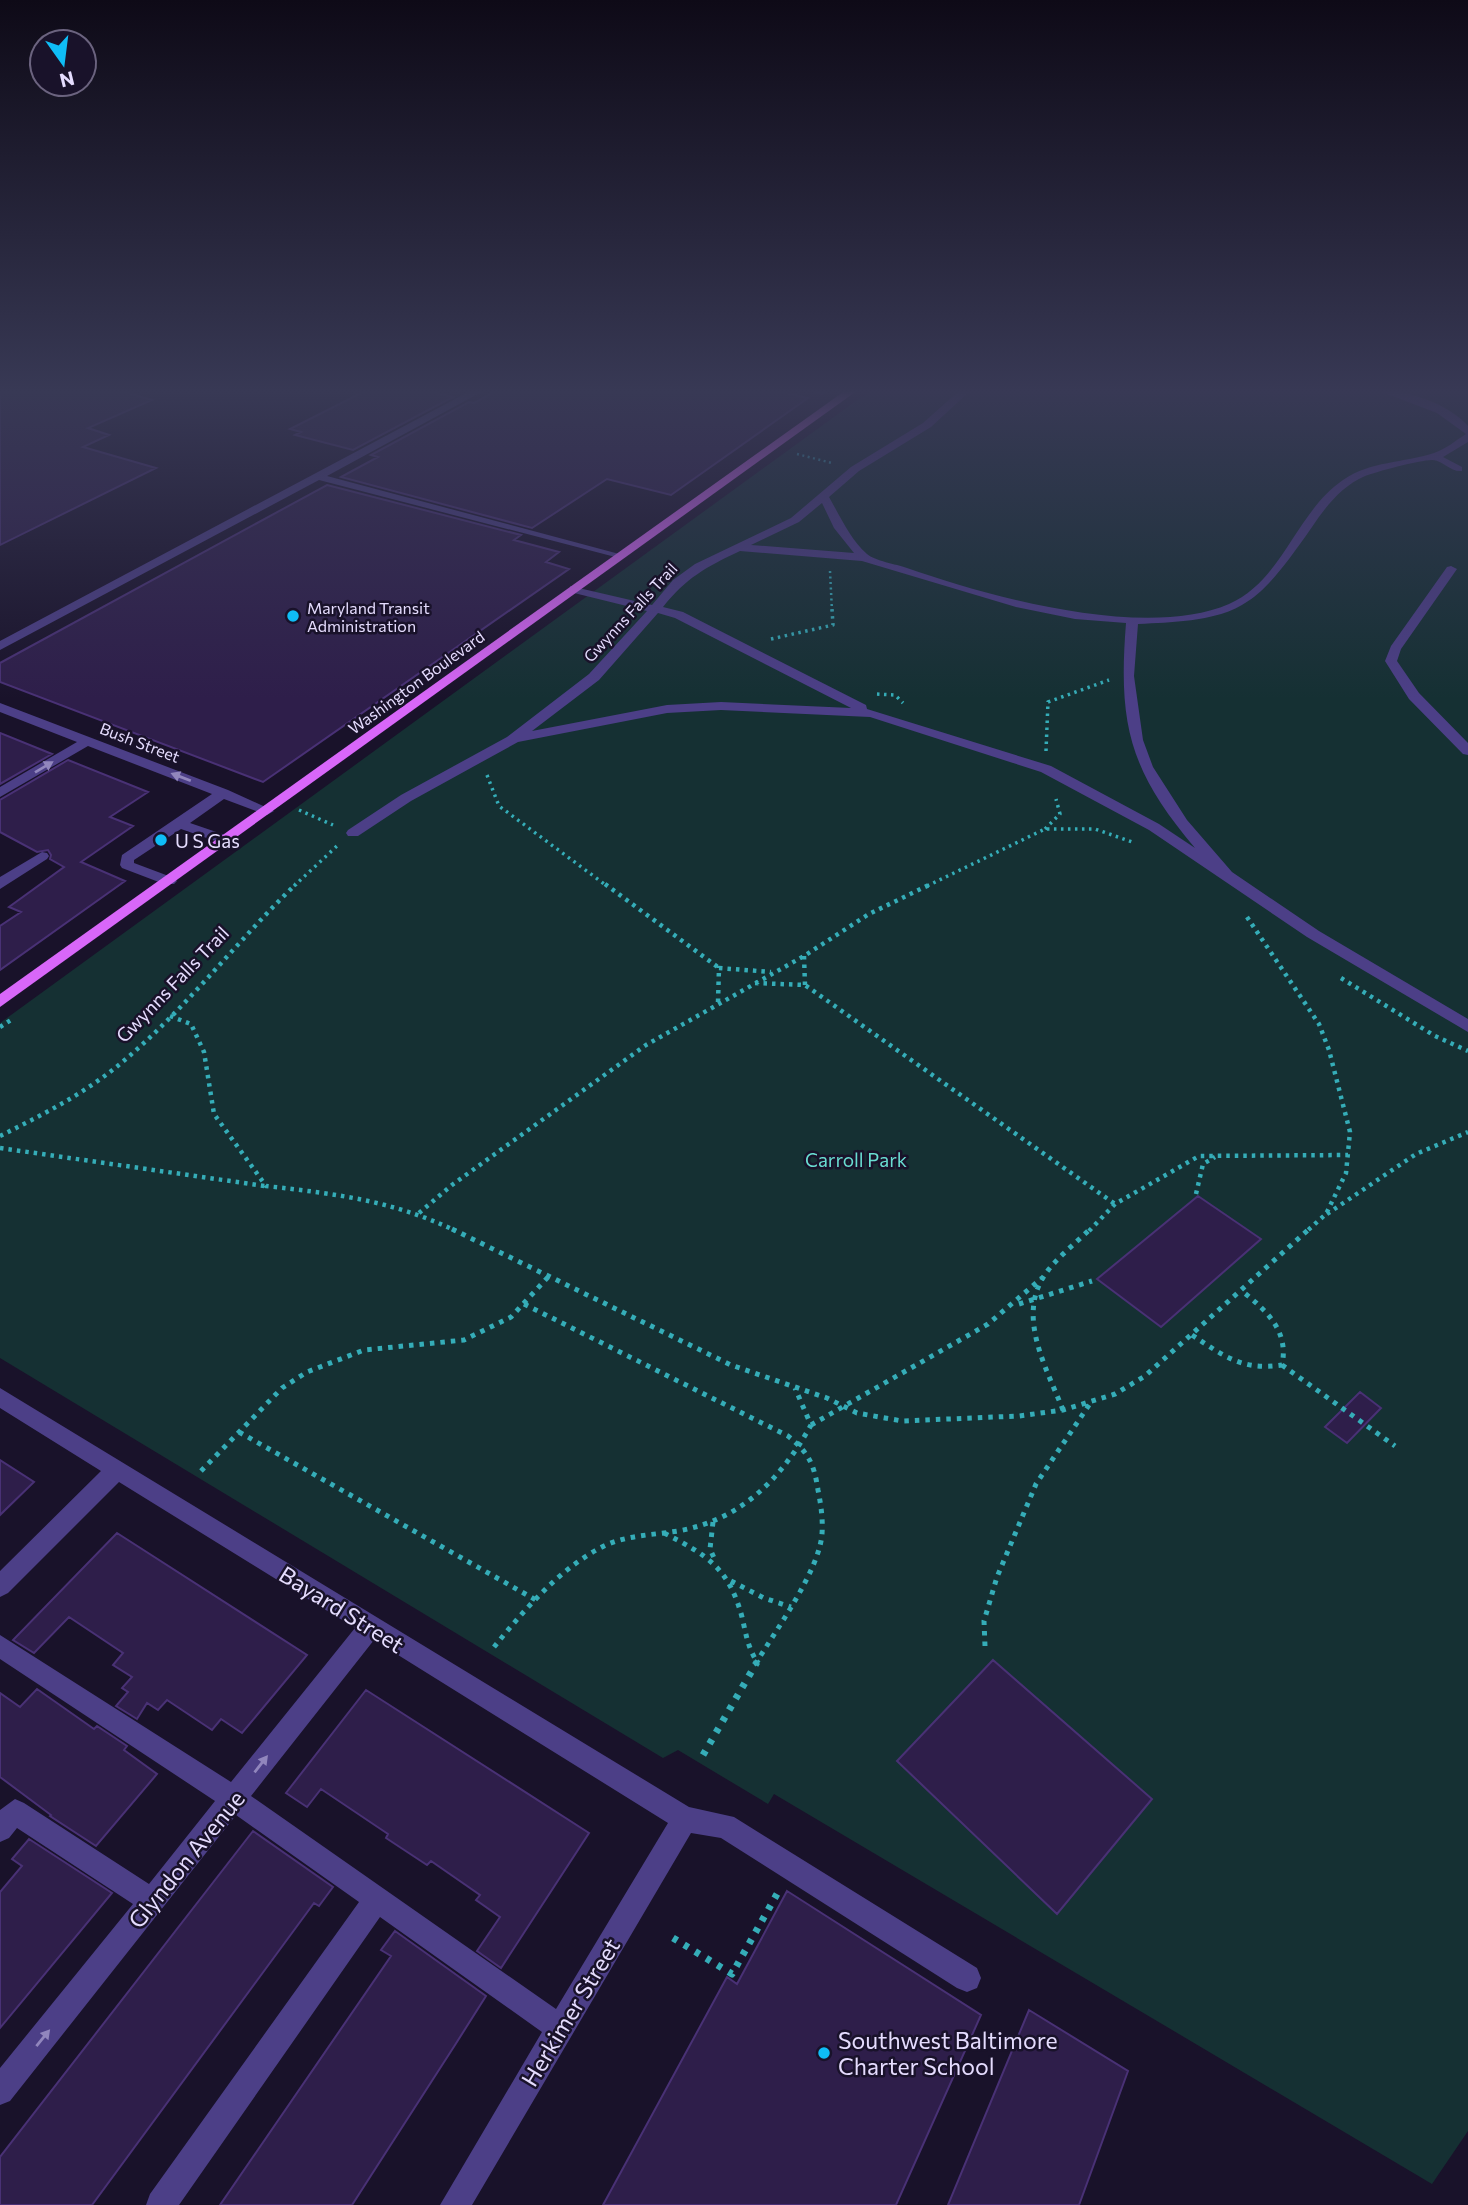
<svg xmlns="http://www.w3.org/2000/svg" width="1468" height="2205" font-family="Commissioner,sans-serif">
<rect width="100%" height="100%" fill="#19122a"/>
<path fill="#153033" d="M 871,390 L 1468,390 L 1468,2131 L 1432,2184 L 774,1794 L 768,1804 L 678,1750 L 663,1758 L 0,1358 L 0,1023 Z"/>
<path fill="#2e1e4a" stroke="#493175" stroke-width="2" d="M 0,390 L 118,390 L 152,400 L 88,428 L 109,435 L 83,447 L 156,468 L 0,545 Z
M 367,390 L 425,390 L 453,397 L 353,450 L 295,435 L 301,432 L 290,429 Z
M 497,390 L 773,390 L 808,398 L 671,495 L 607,479 L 532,528 L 341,477 L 378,457 L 371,455 L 469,402 L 474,403 Z
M 327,485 L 521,535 L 514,540 L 559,552 L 546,562 L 569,569 L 263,782 L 0,682 L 0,663 Z
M 0,733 L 52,754 L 0,784 Z
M 68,760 L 148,792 L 110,817 L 133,826 L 81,862 L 125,881 L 0,970 L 0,926 L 21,912 L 9,907 L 64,867 L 50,859 L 51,855 L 48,850 L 37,852 L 0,832 L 0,800 Z
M 1198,1196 L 1261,1239 L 1161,1327 L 1097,1279 Z
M 1360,1392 L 1381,1408 L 1347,1443 L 1325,1427 Z
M 0,1460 L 34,1482 L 0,1515 Z
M 117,1533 L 307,1655 L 242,1733 L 221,1719 L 212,1730 L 167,1700 L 158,1710 L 147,1703 L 137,1719 L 116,1706 L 128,1692 L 122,1688 L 132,1677 L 113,1665 L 123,1653 L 69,1617 L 34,1653 L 13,1640 Z
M 993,1660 L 1152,1799 L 1057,1914 L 897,1761 Z
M 37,1689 L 94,1729 L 97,1726 L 127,1746 L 124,1750 L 157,1774 L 96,1846 L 50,1816 L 51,1815 L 0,1777 L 0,1693 L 20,1707 Z
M 366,1690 L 589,1833 L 501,1968 L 477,1951 L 500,1917 L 476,1900 L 480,1895 L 431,1861 L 427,1865 L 386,1838 L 388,1834 L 321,1789 L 307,1807 L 286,1793 Z
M 253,1831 L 333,1887 L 319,1906 L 314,1903 L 92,2205 L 0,2205 L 0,2157 Z
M 29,1839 L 112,1893 L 0,2028 L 0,1892 L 22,1866 L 12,1859 Z
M 787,1891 L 981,2015 L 896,2205 L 603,2205 L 727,1977 L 737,1984 Z
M 395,1931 L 486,1996 L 455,2045 L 352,2205 L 220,2205 L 391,1956 L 381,1950 Z
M 1029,2010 L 1128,2071 L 1079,2205 L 948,2205 Z"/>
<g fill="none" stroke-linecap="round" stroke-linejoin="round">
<path stroke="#35adb8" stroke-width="2.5" stroke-dasharray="2 3.5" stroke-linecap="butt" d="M 797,454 L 832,463
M 830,571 L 832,611"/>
<path stroke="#35adb8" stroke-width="3.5" stroke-dasharray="2.5 4.5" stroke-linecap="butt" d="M 771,639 L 833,625 L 832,609
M 877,694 L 895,695 L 903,703
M 1046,751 L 1048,702 L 1109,680
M 487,775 L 499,806 L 607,886
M 299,810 L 333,825
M 1045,829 L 1060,814 L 1056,799
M 294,886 L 338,845
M 927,886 L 1045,829 L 1095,829 L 1135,843"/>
<path stroke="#35adb8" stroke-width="4.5" stroke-dasharray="3.5 5" stroke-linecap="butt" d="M 605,884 L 719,968
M 1247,917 L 1319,1024 L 1329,1050 L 1350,1132 L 1346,1173 L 1326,1214 L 1307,1231
M 804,956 L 805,985
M 1341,978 L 1435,1036 L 1468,1051
M 755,983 L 805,985 L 1115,1204
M 718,1002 L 719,968 L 771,972
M 170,1016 L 191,1024 L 204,1052 L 214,1114 L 266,1186 C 336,1194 391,1200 456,1231
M 0,1027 L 11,1020
M 0,1136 C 40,1116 80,1096 115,1068 C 182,1014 234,944 296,884
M 0,1148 L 265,1186
M 1196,1194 L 1203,1164 L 1215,1157
M 419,1213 L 452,1185 L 646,1045 L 804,956 L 869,914 L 931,884
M 1327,1214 L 1416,1154 L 1468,1132
M 1089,1231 L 1115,1204 L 1199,1156 L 1348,1155"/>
<path stroke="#35adb8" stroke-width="5" stroke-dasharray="4.5 6" stroke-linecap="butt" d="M 452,1229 L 731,1365 L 827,1398 L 857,1413 L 902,1421 L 1019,1416 L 1063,1410 L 1115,1394 L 1145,1376 L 1309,1229
M 524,1304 L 788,1436 C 809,1453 814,1464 818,1490 C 821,1505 823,1519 822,1534 C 819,1571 776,1630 756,1663
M 1019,1304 L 1092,1281
M 1192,1335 C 1224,1356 1242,1371 1282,1365 C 1289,1331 1267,1311 1242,1291
M 1282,1365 L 1395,1446
M 1063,1410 C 1047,1369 1017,1318 1044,1276 C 1055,1259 1076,1243 1090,1229
M 811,1425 L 988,1324 L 1042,1278
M 239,1432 L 536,1600
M 201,1471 L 282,1388 L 307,1372 L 364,1350 L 464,1340 L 511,1317 L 549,1276
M 713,1522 L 710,1549 L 715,1560
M 664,1533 C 707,1555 729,1568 742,1617 C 746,1634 748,1649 758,1663
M 731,1581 L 764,1598 L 791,1607
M 985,1646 L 984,1621 L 997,1577 L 1036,1484 L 1091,1402
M 494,1647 C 525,1609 560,1568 604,1546 C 627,1535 653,1535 678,1531 C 741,1520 781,1479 811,1425 L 795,1388"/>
<path stroke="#35adb8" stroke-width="7" stroke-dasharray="5 8" stroke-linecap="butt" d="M 756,1662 L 758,1664
M 703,1755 L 757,1662
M 673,1938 L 732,1974 L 777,1894"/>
<path fill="#4c3f87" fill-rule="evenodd" d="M 472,390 L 485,390 L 327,476 L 623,555 L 623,559 L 319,480 L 0,650 L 0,641 Z
M 811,390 L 826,390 L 827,392 L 822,395 Z
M 960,390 L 971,390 L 931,427 L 859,471 L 829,497 C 840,516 850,539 867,554 C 875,561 896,564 907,568 C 990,597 1145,640 1229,604 C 1283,580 1296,512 1343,480 C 1370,461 1404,463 1434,453 C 1446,449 1455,441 1466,434 L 1437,413 L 1377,390 C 1407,390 1448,403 1468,426 L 1468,442 L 1443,457 L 1462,467 L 1462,471 C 1450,472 1444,461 1433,460 C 1423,459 1375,472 1365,476 C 1342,486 1326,506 1312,527 C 1254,610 1241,620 1138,624 L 1134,676 L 1143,740 L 1153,767 L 1187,820 L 1232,872 L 1319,931 L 1468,1019 L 1468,1032 L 1307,937 L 1149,830 L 1041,772 L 870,717 L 721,710 L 667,713 L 518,742 L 411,801 L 358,836 L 348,836 L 346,833 L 348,830 L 401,795 L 507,737 L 589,674 L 647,611 L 570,592 L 570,586 L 652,605 L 673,580 L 695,564 L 791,518 L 851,467 L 923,423 ZM 822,503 L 834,528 L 854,553 L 751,545 L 799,522 ZM 740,551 L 862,561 L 1016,607 L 1075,619 L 1126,623 C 1118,724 1129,770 1195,848 L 1159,824 L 1051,766 L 867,709 L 866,705 L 683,612 L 663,607 C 686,578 706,567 740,551 ZM 658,613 L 675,618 L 851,708 L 721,702 L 667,705 L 532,731 L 599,680 Z
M 1451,566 L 1457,569 L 1401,649 L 1397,661 L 1419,693 L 1468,743 L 1468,755 L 1463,754 L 1409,699 L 1385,661 L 1391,646 L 1447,567 Z
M 0,703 L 228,790 L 274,811 L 267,815 L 224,799 L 190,823 L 231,837 L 233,840 L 231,843 L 221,843 L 181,829 L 134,860 L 134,863 L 174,878 L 177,881 L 174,884 L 164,884 L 122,868 L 120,865 L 122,855 L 212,794 L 88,746 L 0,797 L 0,787 L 77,742 L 0,712 Z
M 42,852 L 47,853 L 49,856 L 47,859 L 0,889 L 0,877 Z
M 0,1388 L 689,1807 L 734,1817 L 977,1968 L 981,1978 L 977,1988 L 967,1992 L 957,1988 L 721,1838 L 691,1833 L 472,2205 L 440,2205 L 542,2032 L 380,1917 L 179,2205 L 146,2205 L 150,2194 L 359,1902 L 236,1815 L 10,2101 L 0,2105 L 0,2068 L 133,1904 L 17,1828 L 9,1838 L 0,1842 L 0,1810 L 15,1799 L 24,1803 L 149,1884 L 215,1801 L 0,1659 L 0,1635 L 231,1782 L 355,1628 L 119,1482 L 8,1593 L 0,1597 L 0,1571 L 101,1471 L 0,1408 ZM 374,1640 L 668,1823 L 556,2009 L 251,1796 Z"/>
<path fill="#d867f9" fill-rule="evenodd" d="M 846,390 L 858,390 L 0,1007 L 0,994 Z"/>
</g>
<defs><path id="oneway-solid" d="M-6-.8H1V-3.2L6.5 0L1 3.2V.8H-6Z" transform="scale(1.75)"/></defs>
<g fill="#9186bd">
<use href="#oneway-solid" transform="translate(44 767) rotate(-31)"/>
<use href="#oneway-solid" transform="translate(181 777) rotate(-159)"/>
<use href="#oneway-solid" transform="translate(261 1764) rotate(-52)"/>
<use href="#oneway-solid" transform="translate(43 2038) rotate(-51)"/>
</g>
<linearGradient id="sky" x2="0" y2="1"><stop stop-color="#0e0a17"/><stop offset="0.56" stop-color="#383955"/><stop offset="1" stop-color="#383955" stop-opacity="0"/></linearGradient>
<rect width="1468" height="699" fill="url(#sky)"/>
<g fill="#0fbdf6" stroke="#19122a" stroke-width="2.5">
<circle cx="293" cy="616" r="7"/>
<circle cx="161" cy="840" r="7"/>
<circle cx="824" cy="2053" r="7"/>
</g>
<g text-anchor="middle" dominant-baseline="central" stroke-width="5" stroke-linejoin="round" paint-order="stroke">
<g font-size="16" fill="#e5dcfe" stroke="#19122a" text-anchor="start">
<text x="307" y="607">Maryland Transit<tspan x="307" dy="18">Administration</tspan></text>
</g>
<g font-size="16" fill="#e5dcfe" stroke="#19122a">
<text transform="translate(630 612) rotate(-47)">Gwynns Falls Trail</text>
<text transform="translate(416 682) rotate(-36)">Washington Boulevard</text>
<text transform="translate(140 742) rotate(21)">Bush Street</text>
</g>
<g font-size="19" fill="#e5dcfe" stroke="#19122a" text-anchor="start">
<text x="175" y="840">U S Gas</text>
</g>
<g font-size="19" fill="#e5dcfe" stroke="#19122a">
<text transform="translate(172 984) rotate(-46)">Gwynns Falls Trail</text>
</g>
<g font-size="19" fill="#69ddd1" stroke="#19122a">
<text x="856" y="1159">Carroll Park</text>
</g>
<g font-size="23" fill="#e5dcfe" stroke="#19122a">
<text transform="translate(342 1609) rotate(32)">Bayard Street</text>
<text transform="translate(186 1859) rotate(-51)">Glyndon Avenue</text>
<text transform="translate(570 2012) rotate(-59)">Herkimer Street</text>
</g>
<g font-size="23" fill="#e5dcfe" stroke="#19122a" text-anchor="start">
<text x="838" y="2040">Southwest Baltimore<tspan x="838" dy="26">Charter School</tspan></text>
</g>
</g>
<g transform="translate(63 63) rotate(166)"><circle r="33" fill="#19122a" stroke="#6b637f" stroke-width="2"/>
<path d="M0-5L12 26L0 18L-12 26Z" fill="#0fbdf6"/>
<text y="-10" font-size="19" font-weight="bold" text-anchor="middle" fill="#e5dcfe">N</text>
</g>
</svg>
